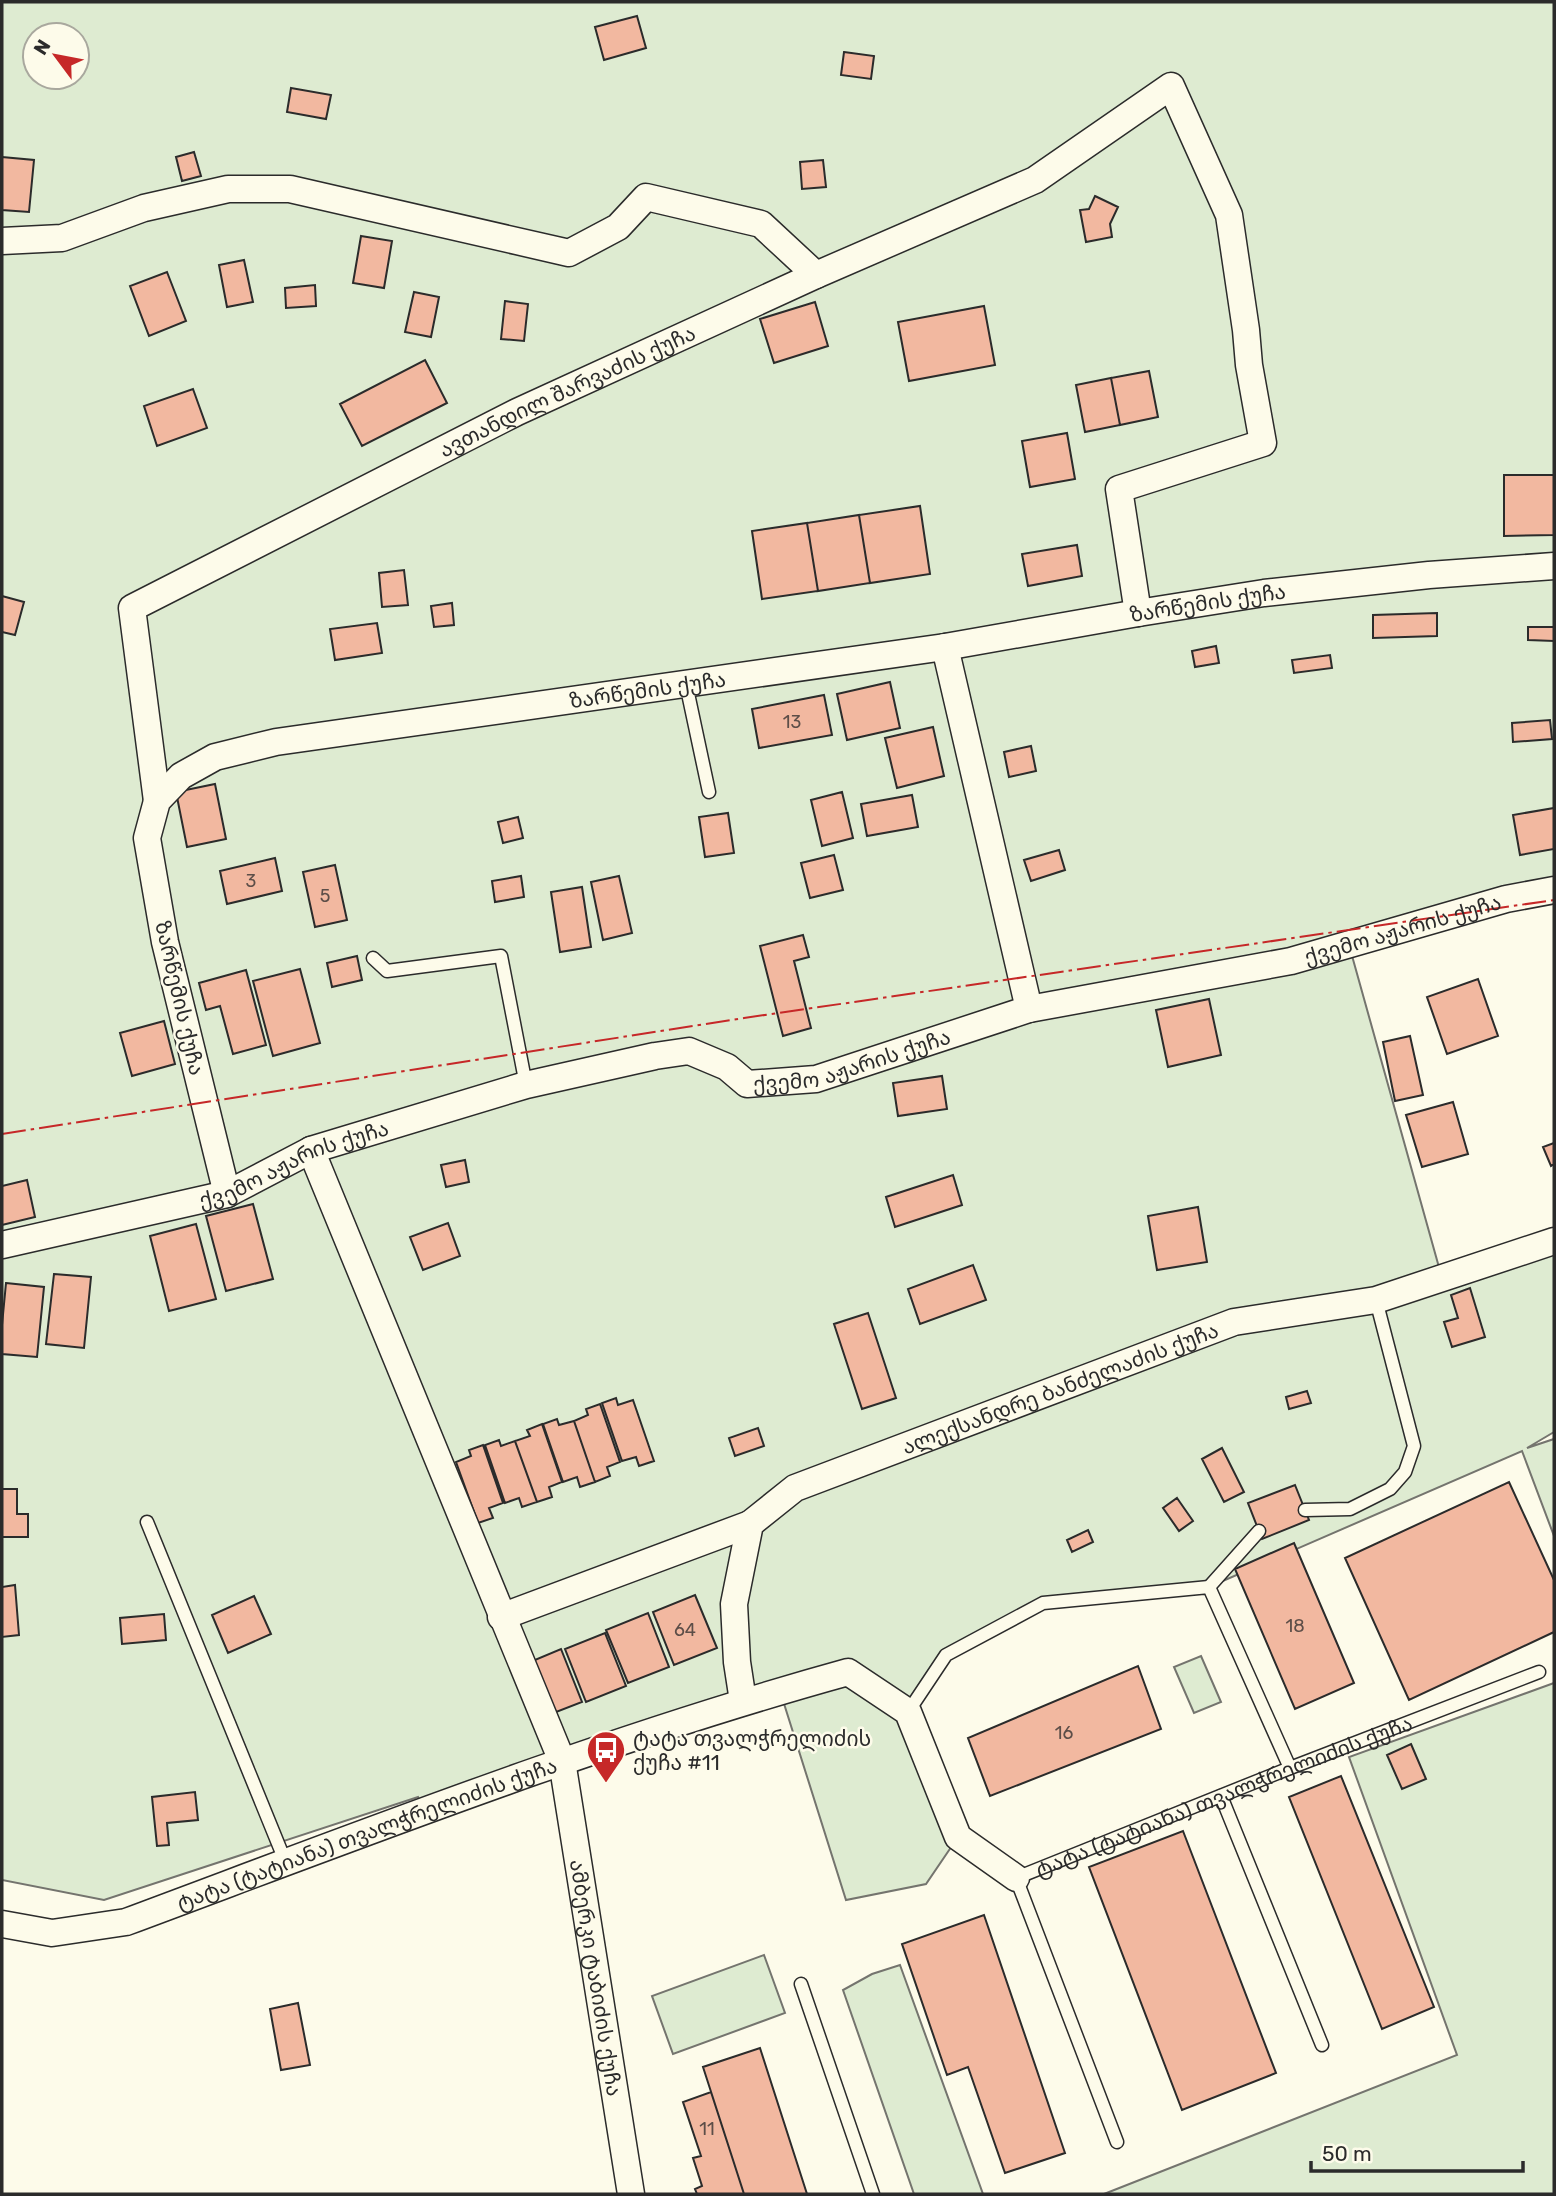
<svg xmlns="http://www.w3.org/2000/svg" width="1556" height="2196" font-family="Rubik,'Noto Sans Georgian',sans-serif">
<rect width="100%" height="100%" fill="#fdfbea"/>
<path fill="#deebd1" stroke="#74746e" stroke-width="2" fill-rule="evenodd" d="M 2,2 L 1554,2 L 1554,890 L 1349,945 L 1442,1278 L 1554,1241 L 1554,1432 L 1527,1448 L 1554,1439 L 1554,1536 L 1522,1451 L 1209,1587 L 1043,1603 L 947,1655 L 908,1712 L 958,1837 L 926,1884 L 846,1900 L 780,1691 L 424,1812 L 418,1797 L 104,1900 L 2,1880 ZM 35,35 L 77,35 L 77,77 L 35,77 Z
M 1201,1656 L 1221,1702 L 1194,1713 L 1174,1667 Z
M 1554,1683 L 1554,2194 L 1104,2194 L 1457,2055 L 1349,1757 Z
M 764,1955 L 785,2013 L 673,2054 L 652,1996 Z
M 900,1965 L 983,2194 L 914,2194 L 843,1990 L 872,1974 Z"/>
<path fill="#f2b8a0" stroke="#2b2b2b" stroke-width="2" d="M 637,16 L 646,48 L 604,60 L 595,27 Z
M 844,52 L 874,56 L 871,79 L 841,75 Z
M 291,88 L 331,95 L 326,119 L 287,112 Z
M 194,152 L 201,176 L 182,181 L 176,157 Z
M 2,157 L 34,160 L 29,212 L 2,210 Z
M 823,160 L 826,187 L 802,189 L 800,162 Z
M 1095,196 L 1118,207 L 1110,224 L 1112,237 L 1086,242 L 1080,210 L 1089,209 Z
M 361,236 L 392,241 L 384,288 L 353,283 Z
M 244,260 L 253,302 L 227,307 L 219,265 Z
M 167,272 L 186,321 L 149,336 L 130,286 Z
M 315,285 L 316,306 L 286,308 L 285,288 Z
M 414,292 L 439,297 L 431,337 L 405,332 Z
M 505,301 L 528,304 L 524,341 L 501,339 Z
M 815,302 L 828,346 L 774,363 L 760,319 Z
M 984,306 L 995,365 L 909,381 L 898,322 Z
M 425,360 L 447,403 L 362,446 L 340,404 Z
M 1149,371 L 1158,417 L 1120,425 L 1111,378 Z
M 1111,378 L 1120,425 L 1085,432 L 1076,385 Z
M 193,389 L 207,428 L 157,446 L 144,406 Z
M 1067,433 L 1075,479 L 1030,487 L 1022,441 Z
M 1504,475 L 1554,475 L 1554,535 L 1504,536 Z
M 920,506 L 930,574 L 870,583 L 859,515 Z
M 859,515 L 870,583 L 818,591 L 807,523 Z
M 807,523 L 818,591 L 762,599 L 752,531 Z
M 1077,545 L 1082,576 L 1028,586 L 1022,554 Z
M 404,570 L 408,605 L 382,607 L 379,573 Z
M 2,596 L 24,602 L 15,635 L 2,632 Z
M 452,603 L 454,625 L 434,627 L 431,606 Z
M 1437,613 L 1437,636 L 1373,638 L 1373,615 Z
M 377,623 L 382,653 L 335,660 L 330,629 Z
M 1528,627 L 1554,627 L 1554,641 L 1528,640 Z
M 1216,646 L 1219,663 L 1195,667 L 1192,651 Z
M 1330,655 L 1332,668 L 1294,673 L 1292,660 Z
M 890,682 L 900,728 L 847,740 L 837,694 Z
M 824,695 L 832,735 L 759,748 L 752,709 Z
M 1550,720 L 1552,739 L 1513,742 L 1512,723 Z
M 933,727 L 944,776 L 897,788 L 885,738 Z
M 1031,746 L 1036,771 L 1009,777 L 1004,752 Z
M 215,784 L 226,839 L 187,847 L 176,792 Z
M 842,792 L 853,838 L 822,846 L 811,800 Z
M 912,795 L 918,827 L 867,836 L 861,804 Z
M 1554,808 L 1554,849 L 1520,855 L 1513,815 Z
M 728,813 L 734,853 L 705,857 L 699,817 Z
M 518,817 L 523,838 L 503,843 L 498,822 Z
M 1059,850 L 1065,870 L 1031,881 L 1024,860 Z
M 834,855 L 843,890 L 810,898 L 801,863 Z
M 275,858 L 282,891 L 227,904 L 220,871 Z
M 335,865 L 347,920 L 315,927 L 303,872 Z
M 521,876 L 524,897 L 495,902 L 492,881 Z
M 619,876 L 632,933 L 603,940 L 591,882 Z
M 582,887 L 591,947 L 560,952 L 551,892 Z
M 803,935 L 809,957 L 794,961 L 811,1028 L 783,1036 L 760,946 Z
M 357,956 L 362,980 L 332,987 L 327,963 Z
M 300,969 L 320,1043 L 273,1056 L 253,981 Z
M 246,970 L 266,1045 L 233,1054 L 220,1006 L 206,1010 L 199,983 Z
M 1478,979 L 1498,1036 L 1447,1054 L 1427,997 Z
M 1209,999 L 1221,1055 L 1168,1067 L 1156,1010 Z
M 164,1021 L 175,1064 L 132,1076 L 120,1033 Z
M 1410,1036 L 1423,1095 L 1395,1101 L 1383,1042 Z
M 942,1076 L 947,1109 L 898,1116 L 893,1083 Z
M 1453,1102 L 1468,1154 L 1422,1167 L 1406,1115 Z
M 1554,1143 L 1554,1164 L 1551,1166 L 1543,1147 Z
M 465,1160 L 469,1182 L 446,1187 L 441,1165 Z
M 953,1175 L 962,1205 L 895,1227 L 886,1197 Z
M 27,1180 L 35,1217 L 2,1225 L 2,1186 Z
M 253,1204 L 273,1279 L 226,1291 L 206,1216 Z
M 1198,1207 L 1207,1262 L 1157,1270 L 1148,1216 Z
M 448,1223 L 460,1256 L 423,1270 L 410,1237 Z
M 196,1224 L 216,1299 L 169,1311 L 150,1236 Z
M 973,1265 L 986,1300 L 920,1324 L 908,1289 Z
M 54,1274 L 91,1277 L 84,1348 L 46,1344 Z
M 6,1283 L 44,1287 L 37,1357 L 2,1354 L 2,1325 Z
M 1470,1288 L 1485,1337 L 1452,1347 L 1444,1322 L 1458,1318 L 1451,1295 Z
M 868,1313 L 896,1398 L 862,1409 L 834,1324 Z
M 1307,1391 L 1311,1403 L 1289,1409 L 1286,1397 Z
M 616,1398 L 618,1405 L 633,1400 L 654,1461 L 639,1466 L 636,1457 L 622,1461 L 602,1403 Z
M 600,1404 L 620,1462 L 607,1467 L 610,1476 L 595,1482 L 574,1421 L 588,1415 L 586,1409 Z
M 557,1419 L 559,1425 L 574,1421 L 595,1482 L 580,1487 L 577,1477 L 563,1482 L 543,1424 Z
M 542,1424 L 562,1482 L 549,1487 L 552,1497 L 537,1502 L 515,1441 L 530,1436 L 527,1430 Z
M 758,1428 L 764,1446 L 735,1456 L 729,1438 Z
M 499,1440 L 501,1446 L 515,1441 L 537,1502 L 522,1507 L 519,1498 L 505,1503 L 485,1445 Z
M 483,1445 L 503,1503 L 489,1508 L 493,1518 L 478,1523 L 456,1462 L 471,1456 L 469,1450 Z
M 1222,1448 L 1244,1492 L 1224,1502 L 1202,1459 Z
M 1509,1482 L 1554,1580 L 1554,1632 L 1409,1700 L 1345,1558 Z
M 1295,1485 L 1309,1520 L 1262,1539 L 1248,1503 Z
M 2,1489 L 17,1489 L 17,1514 L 28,1514 L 28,1537 L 2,1537 Z
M 1177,1498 L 1193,1521 L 1179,1531 L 1163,1508 Z
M 1088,1530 L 1093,1542 L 1072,1552 L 1067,1540 Z
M 1294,1543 L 1354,1683 L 1295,1709 L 1235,1569 Z
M 15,1585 L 19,1635 L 2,1637 L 2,1587 Z
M 695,1595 L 717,1648 L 674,1665 L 653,1612 Z
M 254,1596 L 271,1634 L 228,1653 L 212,1615 Z
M 648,1613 L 669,1667 L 628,1683 L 606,1630 Z
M 164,1614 L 166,1640 L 122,1644 L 120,1618 Z
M 605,1633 L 626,1686 L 586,1702 L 565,1649 Z
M 561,1649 L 582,1702 L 551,1714 L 530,1662 Z
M 1138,1666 L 1161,1729 L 990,1796 L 968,1738 Z
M 1411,1744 L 1426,1779 L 1402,1789 L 1387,1755 Z
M 1341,1776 L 1434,2007 L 1382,2029 L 1289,1797 Z
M 195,1792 L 198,1820 L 167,1823 L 169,1845 L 157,1846 L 152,1797 Z
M 1183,1831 L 1276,2073 L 1182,2110 L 1089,1867 Z
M 984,1915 L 1065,2153 L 1005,2173 L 968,2067 L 947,2075 L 902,1944 Z
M 298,2003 L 310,2065 L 281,2070 L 270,2009 Z
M 760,2048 L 807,2194 L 744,2194 L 703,2067 Z
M 711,2092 L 744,2194 L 697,2194 L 695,2189 L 702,2186 L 693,2158 L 701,2156 L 683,2102 Z"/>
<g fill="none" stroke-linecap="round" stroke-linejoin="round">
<g stroke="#2b2b2b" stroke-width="15">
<g id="service">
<path d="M 686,684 L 709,792"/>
<path d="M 373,958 L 387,971 L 501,956 L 526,1085"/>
<path d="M 1305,1510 L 1350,1509 L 1390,1489 L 1405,1472 L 1414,1446 L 1376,1300"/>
<path d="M 147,1522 L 286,1863"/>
<path d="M 1209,1587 L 1259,1531"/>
<path d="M 908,1712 L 946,1655 L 1043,1603 L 1209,1587 L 1290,1768"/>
<path d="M 1221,1796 L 1322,2045"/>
<path d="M 801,1984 L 873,2194"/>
<path id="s1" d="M 1117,2142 L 1016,1878 L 1290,1768 L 1539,1672"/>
</g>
</g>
<g stroke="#2b2b2b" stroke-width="29">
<g id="minor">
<path d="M 2,241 L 62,238 L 144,208 L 228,189 L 290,189 L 569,253 L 618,227 L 646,197 L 761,224 L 816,275"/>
<path d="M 945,647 L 1029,1009"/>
<path id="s2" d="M 157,801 L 132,608 L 517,412 L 816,275 L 1035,180 L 1171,86 L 1229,215 L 1246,330 L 1249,365 L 1263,443 L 1119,489 L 1138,613"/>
<path id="s3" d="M 311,1150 L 562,1761 L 631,2194"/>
<path id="s4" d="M 227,1194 L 165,942 L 147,838 L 157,801 L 181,776 L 215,757 L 276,742 L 945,647 L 1138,613 L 1264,593 L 1429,575 L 1554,566"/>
<path id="s5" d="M 2,1245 L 227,1194 L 311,1150 L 526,1085 L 655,1056 L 689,1051 L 727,1067 L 747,1084 L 816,1079 L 1029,1009 L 1291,961 L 1506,899 L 1554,890"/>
<path d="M 501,1617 L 750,1524"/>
<path id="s6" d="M 743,1701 L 737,1662 L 734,1604 L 750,1524 L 795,1488 L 1234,1322 L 1376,1300 L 1554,1241"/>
<path id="s7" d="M 2,1924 L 52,1933 L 126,1922 C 365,1833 602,1740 848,1672 L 908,1712 L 958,1837 L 1016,1878"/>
</g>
</g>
<use href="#service" stroke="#fdfbea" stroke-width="12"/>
<use href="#minor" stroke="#fdfbea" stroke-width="26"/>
<path stroke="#c62828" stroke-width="2" stroke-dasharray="24 5 3.5 5" stroke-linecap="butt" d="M 2,1134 L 744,1018 L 1554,900"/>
</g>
<defs>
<g id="bus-pin" transform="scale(2.0125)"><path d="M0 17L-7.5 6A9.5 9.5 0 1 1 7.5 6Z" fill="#c62828" stroke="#fdfbea"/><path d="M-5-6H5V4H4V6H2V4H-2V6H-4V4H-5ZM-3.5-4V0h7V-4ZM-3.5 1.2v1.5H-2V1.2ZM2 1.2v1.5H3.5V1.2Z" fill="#fff"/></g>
</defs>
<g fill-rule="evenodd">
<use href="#bus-pin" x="606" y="1750"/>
</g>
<g text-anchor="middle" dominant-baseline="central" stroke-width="5" stroke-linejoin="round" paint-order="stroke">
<g font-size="18" fill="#5d4e48">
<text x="792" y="722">13</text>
<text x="251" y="881">3</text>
<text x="325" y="896">5</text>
<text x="1295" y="1626">18</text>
<text x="685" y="1630">64</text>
<text x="1064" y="1733">16</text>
<text x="707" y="2129">11</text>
</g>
<g font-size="21" fill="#2b2b2b" stroke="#fdfbea">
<text stroke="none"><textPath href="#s2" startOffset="681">ავთანდილ შარვაძის ქუჩა</textPath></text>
<text stroke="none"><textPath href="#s4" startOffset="1482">ზარწემის ქუჩა</textPath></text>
<text stroke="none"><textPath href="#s4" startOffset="915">ზარწემის ქუჩა</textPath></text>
<text stroke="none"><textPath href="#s5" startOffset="1460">ქვემო აჟარის ქუჩა</textPath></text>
<text transform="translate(180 998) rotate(77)">ზარწემის ქუჩა</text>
<text stroke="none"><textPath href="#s5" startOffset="892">ქვემო აჟარის ქუჩა</textPath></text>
<text stroke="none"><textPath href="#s5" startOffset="304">ქვემო აჟარის ქუჩა</textPath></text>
<text stroke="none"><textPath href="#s6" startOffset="520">ალექსანდრე ბანძელაძის ქუჩა</textPath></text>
<text stroke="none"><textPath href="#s1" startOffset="506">ტატა (ტატიანა) თვალჭრელიძის ქუჩა</textPath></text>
<text stroke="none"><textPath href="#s7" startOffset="382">ტატა (ტატიანა) თვალჭრელიძის ქუჩა</textPath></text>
<text stroke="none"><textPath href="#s3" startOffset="880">ამბერკი ტაბიძის ქუჩა</textPath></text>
</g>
<g font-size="21" fill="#2b2b2b" stroke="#fdfbea" text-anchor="start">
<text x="633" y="1738">ტატა თვალჭრელიძის<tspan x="633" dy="24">ქუჩა #11</tspan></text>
</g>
</g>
<rect width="1556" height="2196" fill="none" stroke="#2b2b2b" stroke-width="7"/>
<g transform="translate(56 56) rotate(302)"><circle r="33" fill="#fdfbea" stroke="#a9a89e" stroke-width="2"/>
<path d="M0-5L12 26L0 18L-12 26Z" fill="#c62828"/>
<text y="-10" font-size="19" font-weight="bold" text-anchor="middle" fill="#2b2b2b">N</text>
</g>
<path d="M1311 2161v10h212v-10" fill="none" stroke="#2b2b2b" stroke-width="3.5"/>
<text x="1322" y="2161" font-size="21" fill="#2b2b2b" stroke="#fdfbea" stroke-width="5" paint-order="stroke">50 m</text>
</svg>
